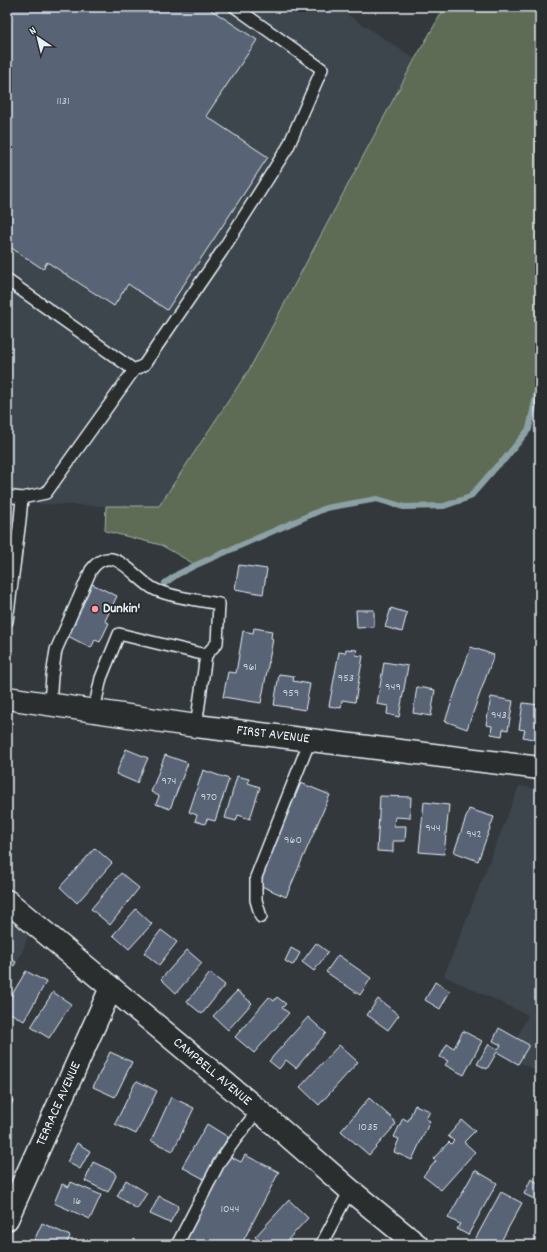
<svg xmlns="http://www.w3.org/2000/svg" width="547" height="1252" font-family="Dekko,sans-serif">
<rect width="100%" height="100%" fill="#33383c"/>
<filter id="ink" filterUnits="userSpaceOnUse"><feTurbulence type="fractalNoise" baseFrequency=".025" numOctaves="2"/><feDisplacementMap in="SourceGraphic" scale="8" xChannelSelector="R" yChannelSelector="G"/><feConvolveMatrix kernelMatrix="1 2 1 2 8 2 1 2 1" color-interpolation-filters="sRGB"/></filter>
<g filter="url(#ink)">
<path fill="#3e454d" d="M 7,7 L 336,7 L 415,59 L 250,368 L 159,506 L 106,506 L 7,503 Z
M 519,786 L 540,789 L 540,1073 L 508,1056 L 528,1015 L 444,976 Z
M 7,901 L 32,922 L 24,948 L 7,981 Z"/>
<path fill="#5e6c54" stroke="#a3aea6" d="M 445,7 L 540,7 L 540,378 L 529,429 L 504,460 L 470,497 L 444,506 L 404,507 L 377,499 L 326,508 L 196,565 L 161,545 L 105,531 L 106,506 L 159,506 L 250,368 L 415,59 Z"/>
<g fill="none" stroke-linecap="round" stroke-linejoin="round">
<path stroke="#8ba1a6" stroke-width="6" d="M 165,583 L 178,574 L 196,565 L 326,508 L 377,499 L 404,507 L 444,506 L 470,497 L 497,466 L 504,460 L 529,429 L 540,378"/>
</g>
<path fill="#596474" stroke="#e8f1f8" d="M 7,7 L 207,7 L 257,40 L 206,116 L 268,157 L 167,310 L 128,284 L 114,306 L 47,262 L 43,269 L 7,245 Z
M 239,565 L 267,569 L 263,594 L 235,589 Z
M 92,584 L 117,596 L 105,621 L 109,623 L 100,642 L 95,640 L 91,648 L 66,635 Z
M 391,608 L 407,613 L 402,632 L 385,627 Z
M 356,610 L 374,610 L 374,627 L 357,628 Z
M 254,628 L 272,631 L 271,638 L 273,639 L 261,703 L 223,697 L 228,672 L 236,673 L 243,631 L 253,633 Z
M 471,647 L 494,655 L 467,729 L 445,721 Z
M 346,649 L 357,650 L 356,655 L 363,656 L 355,702 L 342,700 L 341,708 L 329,706 L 339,652 L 345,653 Z
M 384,662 L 408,666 L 399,717 L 387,714 L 388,706 L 377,704 Z
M 279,674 L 294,676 L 293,681 L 310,684 L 305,710 L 274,705 Z
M 417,687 L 435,690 L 431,716 L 413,713 Z
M 491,697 L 513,701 L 508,730 L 503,729 L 502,736 L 491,734 L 492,726 L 486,725 Z
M 523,703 L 540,705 L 540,733 L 538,733 L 537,740 L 523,737 L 525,730 L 519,729 Z
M 126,749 L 148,758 L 137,783 L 116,774 Z
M 165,755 L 188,763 L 170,809 L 156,804 L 159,796 L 151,792 Z
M 203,770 L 229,779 L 215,821 L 207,819 L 205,824 L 195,821 L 197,815 L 189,812 Z
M 237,776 L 249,779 L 248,783 L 260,787 L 250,819 L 238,815 L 236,821 L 225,818 Z
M 301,783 L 330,795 L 286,897 L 257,884 Z
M 380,796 L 411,797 L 410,818 L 395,817 L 394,826 L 406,826 L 405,841 L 393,841 L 393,852 L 377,851 Z
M 424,802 L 449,805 L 444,854 L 419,852 Z
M 469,809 L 494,817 L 478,861 L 454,852 Z
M 95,848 L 112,863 L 77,903 L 60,887 Z
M 121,873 L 139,888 L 110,925 L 91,909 Z
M 136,909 L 152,924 L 129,949 L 113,935 Z
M 161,930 L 177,942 L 159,965 L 144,953 Z
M 316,943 L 328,952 L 314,971 L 302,962 Z
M 291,948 L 300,953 L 294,964 L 292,965 L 285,961 Z
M 187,950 L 202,963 L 176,993 L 161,979 Z
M 338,955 L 371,978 L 360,995 L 326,972 Z
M 7,957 L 16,962 L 7,979 Z
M 26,971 L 46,982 L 24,1021 L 7,1011 L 7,1003 Z
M 210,973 L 225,985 L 202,1014 L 187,1002 Z
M 435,982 L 450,991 L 440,1009 L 425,1000 Z
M 237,991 L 252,1003 L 228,1030 L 213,1016 Z
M 53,992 L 71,1004 L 49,1038 L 31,1027 Z
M 269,997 L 274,1001 L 277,997 L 286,1004 L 282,1008 L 289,1013 L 254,1053 L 235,1037 Z
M 378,999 L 399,1015 L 388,1030 L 367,1015 Z
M 308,1017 L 326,1033 L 296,1068 L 286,1060 L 279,1069 L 269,1061 Z
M 499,1028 L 529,1045 L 518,1064 L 497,1052 L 487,1069 L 477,1064 L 489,1044 L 498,1049 L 501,1045 L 493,1041 Z
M 463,1031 L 482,1041 L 464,1075 L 445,1065 L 448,1061 L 440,1057 L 447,1044 L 454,1048 Z
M 339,1045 L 358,1062 L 319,1105 L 300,1087 Z
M 110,1052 L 132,1062 L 115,1097 L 93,1087 Z
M 137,1081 L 157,1091 L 136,1134 L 115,1124 L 135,1083 Z
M 171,1097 L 194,1108 L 173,1151 L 151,1141 Z
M 7,1098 L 13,1100 L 7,1117 Z
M 369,1098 L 393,1119 L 396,1124 L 369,1155 L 341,1131 Z
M 415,1105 L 430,1111 L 426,1119 L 430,1121 L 412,1160 L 394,1152 L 399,1139 L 394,1137 L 403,1118 L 408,1121 Z
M 462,1120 L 475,1131 L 464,1142 L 475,1152 L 441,1190 L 423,1176 L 436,1161 L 433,1159 L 449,1142 L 451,1144 L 454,1141 L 448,1136 Z
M 207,1124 L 228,1137 L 204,1179 L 182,1167 Z
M 77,1143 L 90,1151 L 80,1169 L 67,1162 Z
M 245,1155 L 279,1172 L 241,1245 L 183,1245 L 229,1156 L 241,1162 Z
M 93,1162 L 114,1172 L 116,1176 L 108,1192 L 85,1181 Z
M 475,1170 L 497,1183 L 468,1235 L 457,1229 L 460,1224 L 448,1218 Z
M 531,1179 L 540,1184 L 540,1202 L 524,1194 Z
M 126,1180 L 147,1193 L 137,1209 L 117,1196 Z
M 71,1182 L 101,1195 L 90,1219 L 54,1203 L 62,1184 L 69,1187 Z
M 501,1192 L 522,1203 L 499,1245 L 491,1244 L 490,1245 L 472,1245 Z
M 159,1196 L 177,1205 L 178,1208 L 170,1223 L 150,1214 Z
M 289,1200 L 308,1218 L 283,1245 L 264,1245 L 255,1237 Z
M 42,1223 L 70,1236 L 66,1245 L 32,1245 Z"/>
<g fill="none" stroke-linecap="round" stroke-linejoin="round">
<g stroke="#e8f1f8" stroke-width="14">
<path id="lane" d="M 7,280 L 134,370 L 46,493 L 22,498
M 134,370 L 144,365 L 222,251 L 288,147 L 322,69 L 235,7
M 7,496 L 22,498 L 20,520 L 7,621
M 50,704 L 52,676 L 56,650 L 91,570 C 114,539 135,581 156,590 C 175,598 199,600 219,604 L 217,643 L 206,655 L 196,726
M 94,710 L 101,678 L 119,634 L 206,655
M 261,917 L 256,900 L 256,877 L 310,740
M 177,1245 L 220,1161 L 235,1140 L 258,1110
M 321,1245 L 350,1190"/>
</g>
<g stroke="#e8f1f8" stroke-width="25">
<path id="street" d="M 7,1219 L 111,988"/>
</g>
<g stroke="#e8f1f8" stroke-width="25">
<path id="secondary" d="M 7,698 L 196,726 L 540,768
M 7,901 L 258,1110 L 350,1190 L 417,1245"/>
</g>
<use href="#lane" stroke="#2a2d2e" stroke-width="11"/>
<use href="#street" stroke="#2a2d2e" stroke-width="22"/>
<use href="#secondary" stroke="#2a2d2e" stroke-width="22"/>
</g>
</g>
<circle fill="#ff9aa2" stroke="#2a2d2e" stroke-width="1.5" cx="95" cy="609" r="4"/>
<g text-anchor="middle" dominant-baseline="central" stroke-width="4" stroke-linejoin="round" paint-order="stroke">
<g font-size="12" fill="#c4ced7">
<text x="63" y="101">1131</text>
<text x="250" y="667">961</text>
<text x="346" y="678">953</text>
<text x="393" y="687">949</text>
<text x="291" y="693">959</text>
<text x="499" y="715">943</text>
<text x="169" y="781">974</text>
<text x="209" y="797">970</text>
<text x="433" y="828">944</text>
<text x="474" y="834">942</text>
<text x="293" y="840">960</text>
<text x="368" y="1127">1035</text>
<text x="77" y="1201">16</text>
<text x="230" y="1209">1044</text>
</g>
<g font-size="14" font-weight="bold" fill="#e8f1f8" stroke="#2a2d2e" text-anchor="start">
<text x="103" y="609">Dunkin'</text>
</g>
<g font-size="14" fill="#e8f1f8" stroke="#2a2d2e">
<text transform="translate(273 735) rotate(7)">FIRST AVENUE</text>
<text transform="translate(212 1072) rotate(40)">CAMPBELL AVENUE</text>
<text transform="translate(59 1104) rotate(-66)">TERRACE AVENUE</text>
</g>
</g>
<rect width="547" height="1252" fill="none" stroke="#2a2d2e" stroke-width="24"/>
<rect x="12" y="12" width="523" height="1228" fill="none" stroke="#e8f1f8" stroke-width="1.5" filter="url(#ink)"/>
<g transform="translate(38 38) rotate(325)" stroke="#2a2d2e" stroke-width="3" paint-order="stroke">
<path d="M0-3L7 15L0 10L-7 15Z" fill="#e8f1f8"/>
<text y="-6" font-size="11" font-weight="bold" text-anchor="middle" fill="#e8f1f8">N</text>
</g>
</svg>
